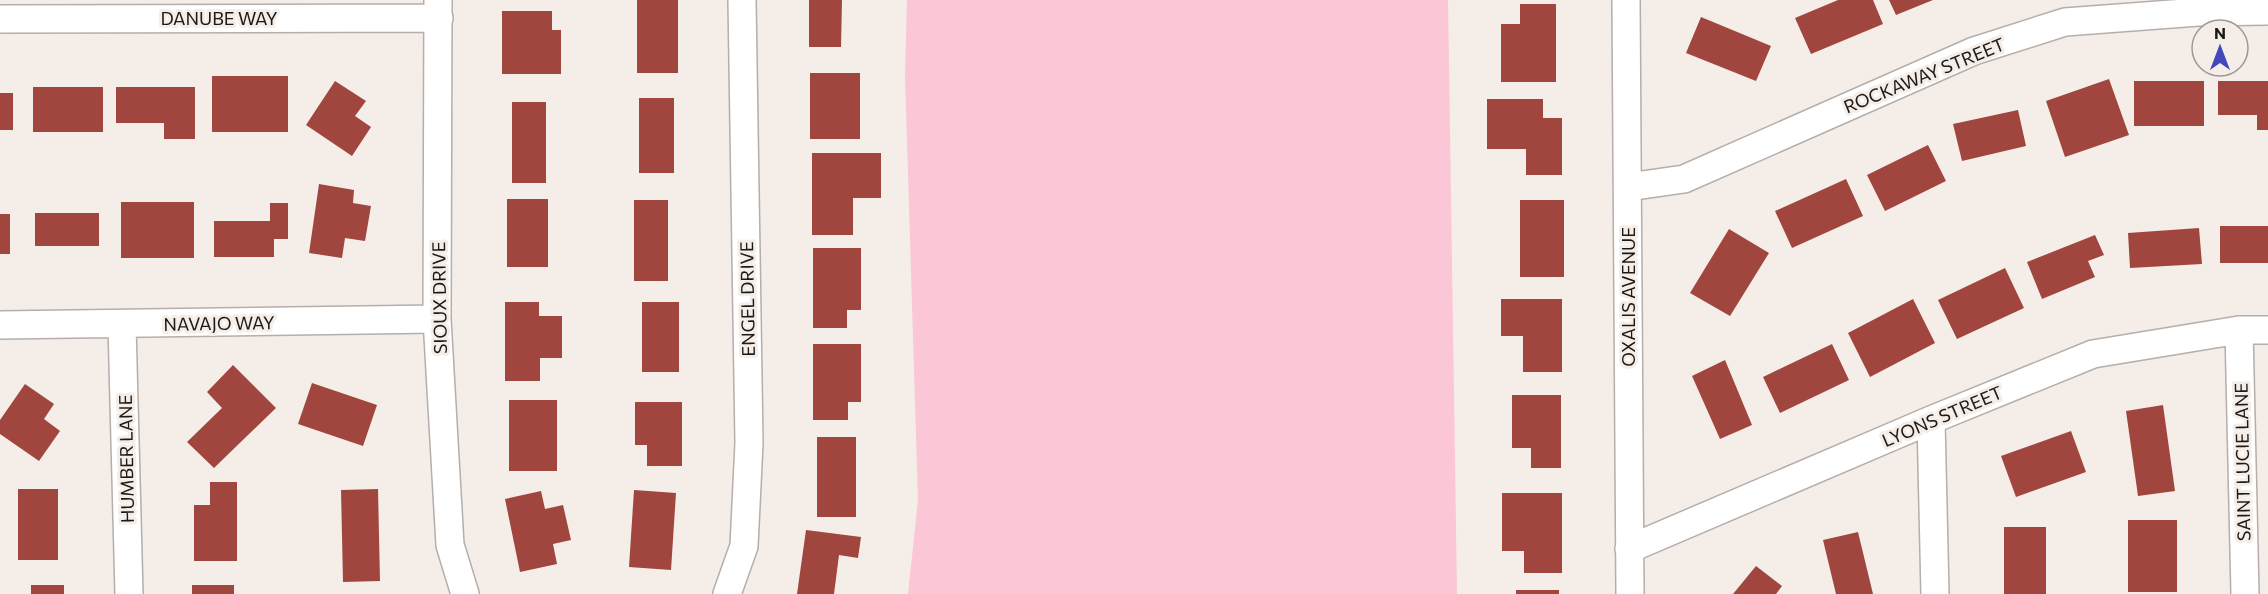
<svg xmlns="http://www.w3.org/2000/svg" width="2268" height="594" font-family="Commissioner,sans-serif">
<rect width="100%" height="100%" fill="#f4ede8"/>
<path fill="#fbc6d5" d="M 907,0 L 1448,0 L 1457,594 L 908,594 L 918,500 L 905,76 Z"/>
<path fill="#a1463e" d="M 637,0 L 678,0 L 678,73 L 637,73 Z
M 809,0 L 842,0 L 841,47 L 809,47 Z
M 1838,0 L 1873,0 L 1883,24 L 1811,54 L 1795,18 Z
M 1889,0 L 1933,0 L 1896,15 Z
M 1520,4 L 1556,4 L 1556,82 L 1501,82 L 1501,24 L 1520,24 Z
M 502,11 L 552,11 L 552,30 L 561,30 L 561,74 L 502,74 Z
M 1701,17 L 1771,46 L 1756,81 L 1686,53 Z
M 810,73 L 860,73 L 860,139 L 810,139 Z
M 212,76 L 288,76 L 288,132 L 212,132 Z
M 2109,79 L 2129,135 L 2065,157 L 2046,101 Z
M 335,81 L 366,101 L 355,116 L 371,127 L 352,156 L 306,125 Z
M 2134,81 L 2204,81 L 2204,126 L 2134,126 Z
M 2218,81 L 2268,81 L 2268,130 L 2257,130 L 2257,115 L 2218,115 Z
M 33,87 L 103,87 L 103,132 L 33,132 Z
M 116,87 L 195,87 L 195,139 L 164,139 L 164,123 L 116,123 Z
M 0,93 L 13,93 L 13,130 L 0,130 Z
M 639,98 L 674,98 L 674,173 L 639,173 Z
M 1487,99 L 1543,99 L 1543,118 L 1562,118 L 1562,175 L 1526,175 L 1526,149 L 1487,149 Z
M 512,102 L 546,102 L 546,183 L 512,183 Z
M 2018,110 L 2026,146 L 1962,161 L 1953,124 Z
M 1928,145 L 1946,181 L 1885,211 L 1867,175 Z
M 812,153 L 881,153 L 881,198 L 853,198 L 853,235 L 812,235 Z
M 1846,179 L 1863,216 L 1792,248 L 1775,211 Z
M 319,184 L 354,190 L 353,203 L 371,206 L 365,241 L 345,238 L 342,258 L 309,253 Z
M 507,199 L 548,199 L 548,267 L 507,267 Z
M 634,200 L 668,200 L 668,281 L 634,281 Z
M 1520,200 L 1564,200 L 1564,277 L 1520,277 Z
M 121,202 L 194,202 L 194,258 L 121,258 Z
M 270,203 L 288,203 L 288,239 L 274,239 L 274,257 L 214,257 L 214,221 L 270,221 Z
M 35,213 L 99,213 L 99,246 L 35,246 Z
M 0,214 L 10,214 L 10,254 L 0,254 Z
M 2220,226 L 2268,226 L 2268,263 L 2220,263 Z
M 2199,228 L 2202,264 L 2130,268 L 2128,233 Z
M 1729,229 L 1769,253 L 1730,316 L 1690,293 Z
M 2095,235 L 2104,255 L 2088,261 L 2095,277 L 2042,299 L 2027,262 Z
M 813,248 L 861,248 L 861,310 L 847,310 L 847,328 L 813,328 Z
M 2005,268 L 2024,308 L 1957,339 L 1938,300 Z
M 1501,299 L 1562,299 L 1562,372 L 1523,372 L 1523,336 L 1501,336 Z
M 1913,299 L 1935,343 L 1870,377 L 1848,333 Z
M 505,302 L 539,302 L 539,316 L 562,316 L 562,358 L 540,358 L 540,381 L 505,381 Z
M 642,302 L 679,302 L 679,372 L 642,372 Z
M 813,344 L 861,344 L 861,402 L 848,402 L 848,420 L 813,420 Z
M 1832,344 L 1849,380 L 1780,413 L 1763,377 Z
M 1725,360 L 1752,425 L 1720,439 L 1692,376 Z
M 233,365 L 276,408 L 214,468 L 187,442 L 222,408 L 207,392 Z
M 312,383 L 377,405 L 363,446 L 298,424 Z
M 25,384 L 54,404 L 44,419 L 60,431 L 39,461 L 0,434 L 0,420 Z
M 1512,395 L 1561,395 L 1561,468 L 1531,468 L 1531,448 L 1512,448 Z
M 509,400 L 557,400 L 557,471 L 509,471 Z
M 635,402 L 682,402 L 682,466 L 647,466 L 647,445 L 635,445 Z
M 2163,405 L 2175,491 L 2138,496 L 2126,411 Z
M 2071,431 L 2086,472 L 2016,497 L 2001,456 Z
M 817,437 L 856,437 L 856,517 L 817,517 Z
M 210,482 L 237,482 L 237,561 L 194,561 L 194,505 L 210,505 Z
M 18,489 L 58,489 L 58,560 L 18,560 Z
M 378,489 L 380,581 L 343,582 L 341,490 Z
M 634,490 L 676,493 L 671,570 L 629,567 Z
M 541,491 L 545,509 L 563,505 L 571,540 L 553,544 L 557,564 L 520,572 L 505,499 Z
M 1502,493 L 1562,493 L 1562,573 L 1524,573 L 1524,551 L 1502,551 Z
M 2128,520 L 2177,520 L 2177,592 L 2128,592 Z
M 2004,527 L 2046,527 L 2046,594 L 2004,594 Z
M 806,530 L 861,537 L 858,558 L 839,555 L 834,594 L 797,594 Z
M 1858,532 L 1873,594 L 1836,594 L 1823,540 Z
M 1756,566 L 1782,586 L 1776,594 L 1733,594 Z
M 31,585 L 64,585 L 64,594 L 31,594 Z
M 192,585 L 234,585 L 234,594 L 192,594 Z
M 1516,590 L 1559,590 L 1559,594 L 1516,594 Z"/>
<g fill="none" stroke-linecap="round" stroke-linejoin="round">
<g stroke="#b5aeaa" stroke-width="30">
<path id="minor" d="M 438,0 L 437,319 L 450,545 L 465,594
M 1626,0 L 1630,594
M 0,19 L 439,18
M 1628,187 L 1684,179 L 1974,51 L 2065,22 L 2198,12 L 2268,11
M 0,325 L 437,319
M 122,325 L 129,594
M 2239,330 L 2245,594
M 1931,420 L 1935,594
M 1629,549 L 1931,420 L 2093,354 L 2239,330 L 2268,330
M 727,594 L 744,546 L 749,443 L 742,0"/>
</g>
<use href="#minor" stroke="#fff" stroke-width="27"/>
</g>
<g text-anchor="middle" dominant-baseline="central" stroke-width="6" stroke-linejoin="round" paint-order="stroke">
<g font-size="18" fill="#1c1a18" stroke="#f4ede8">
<text x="219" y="18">DANUBE WAY</text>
<text transform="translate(1924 75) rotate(-22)">ROCKAWAY STREET</text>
<text transform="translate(1628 297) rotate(-90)">OXALIS AVENUE</text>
<text transform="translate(439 298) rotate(-91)">SIOUX DRIVE</text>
<text transform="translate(747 299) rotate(-91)">ENGEL DRIVE</text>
<text transform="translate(219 323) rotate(-1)">NAVAJO WAY</text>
<text transform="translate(1942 416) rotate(-23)">LYONS STREET</text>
<text transform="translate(126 459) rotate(-91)">HUMBER LANE</text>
<text transform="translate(2242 462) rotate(-91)">SAINT LUCIE LANE</text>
</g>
</g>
<g transform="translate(2220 48)"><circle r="28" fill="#f4ede8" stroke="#9e9995" stroke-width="1.5"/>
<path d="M0-4.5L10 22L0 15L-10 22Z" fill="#4247bc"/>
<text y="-9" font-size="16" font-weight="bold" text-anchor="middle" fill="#1c1a18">N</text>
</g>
</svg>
